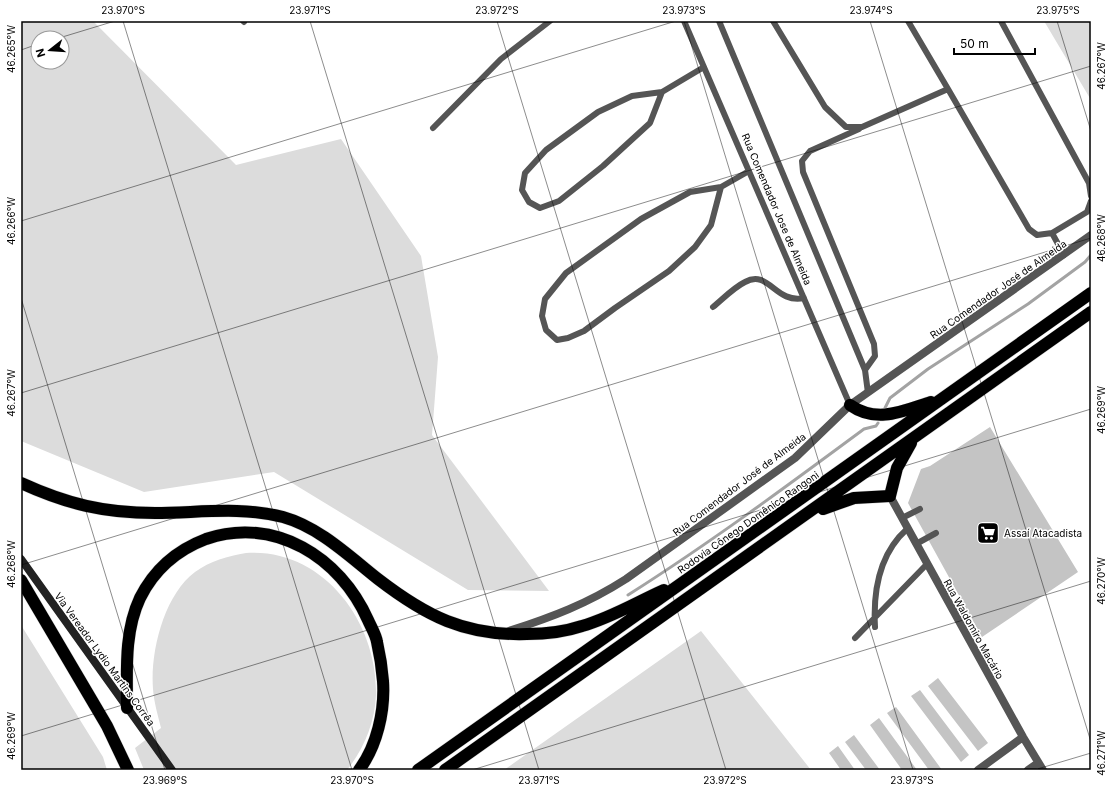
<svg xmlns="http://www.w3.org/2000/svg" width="1112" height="791" font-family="Inter,sans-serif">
<rect width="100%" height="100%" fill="#fff"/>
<path fill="#dcdcdc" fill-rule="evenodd" d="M 21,21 L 93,21 L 236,165 L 341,139 L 421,256 L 438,357 L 432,435 L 549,591 L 468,590 L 274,472 L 144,492 L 21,441 ZM 38,38 L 62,38 L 62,62 L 38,62 Z
M 1044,21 L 1091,21 L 1091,100 Z
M 246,553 C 323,548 378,622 376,695 C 375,722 364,749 347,770 L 144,770 L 135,748 L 161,728 C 158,715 154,703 153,689 C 150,652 164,595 195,572 C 210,561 228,556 246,553 Z
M 21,625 L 103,757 L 107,770 L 21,770 Z
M 701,631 L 811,770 L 504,770 Z"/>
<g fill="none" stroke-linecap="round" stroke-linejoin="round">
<path stroke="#a3a3a3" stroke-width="3" d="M 885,408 L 890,398 L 928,369 L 1028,304 L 1085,262 L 1091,255
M 628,595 C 710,543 787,486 864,429 L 876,426 L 878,423"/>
</g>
<path fill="#c4c4c4" d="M 990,427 L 1078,572 L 982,637 L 908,503 L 921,469 L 930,466 Z
M 938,678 L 988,743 L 978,751 L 928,686 Z
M 920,690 L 969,755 L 961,762 L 911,696 Z
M 896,707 L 942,770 L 929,770 L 887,713 Z
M 879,718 L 917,770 L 902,770 L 870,725 Z
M 854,735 L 880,770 L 866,770 L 845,742 Z
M 838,746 L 855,770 L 841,770 L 829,753 Z"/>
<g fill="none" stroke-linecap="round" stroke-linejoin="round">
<g stroke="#dbdbdb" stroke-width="13">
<path id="motorway" d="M 850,405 C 877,424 903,411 931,402
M 21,483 C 67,504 104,513 155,513 C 197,513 241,506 283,517 C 319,527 349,556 378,579 C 426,616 465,636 527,634 C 545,634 564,632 582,626 C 611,618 637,602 664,590
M 823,509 L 854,498 L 890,496 L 897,468 L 911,443
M 21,580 L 107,726 L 128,770
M 127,708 C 127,671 124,632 140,598 C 154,570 177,550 206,539 C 275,516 340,557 368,620 C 371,627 376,635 377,642 C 380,655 382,668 383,681 C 385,711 377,746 359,770
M 418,770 L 1091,293
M 445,770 L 1091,312"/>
</g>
<path stroke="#555" stroke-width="6" d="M 243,21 L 244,22
M 684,21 L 850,405
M 719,21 L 865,370 L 868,393
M 773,21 L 825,107 L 846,127 L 862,127 L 948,89 L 1029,229 L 1037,235 L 1052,233 L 1087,212 L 1091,201
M 908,21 L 948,89
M 1001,21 L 1089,183 L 1091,196
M 662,92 L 650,123 L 603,166 L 559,201 L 540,208 L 529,202 L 522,190 L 525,173 L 546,150 L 598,112 L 632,96 L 662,92 L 704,67
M 433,128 L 501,59 L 550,21
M 859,129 L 810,151 L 802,161 L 803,172 L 874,344 L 875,356 L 865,370
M 721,187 L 711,225 L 695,247 L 669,271 L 615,308 L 584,331 L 568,338 L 557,340 L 546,330 L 542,316 L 545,299 L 566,273 L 641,219 L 690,192 L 721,187 L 749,171
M 1052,233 L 1064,255
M 713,307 C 723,299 733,288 745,282 C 769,269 775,304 804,298
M 902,518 L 920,509
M 916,544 L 936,533
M 875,627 C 873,591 879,554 907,529
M 855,638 L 927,564"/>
<path stroke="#555" stroke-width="8" d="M 890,496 L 1023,737 L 1043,770
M 509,631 C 552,617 587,604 626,579 L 795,458 L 850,405 L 1091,235
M 978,770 L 1023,737
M 1028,770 L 1038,763"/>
<path stroke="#222" stroke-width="8" d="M 21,559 L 172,770"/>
<use href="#motorway" stroke="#000" stroke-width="12"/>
</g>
<path fill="none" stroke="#000" stroke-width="1" stroke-opacity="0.45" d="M 123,21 L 352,770M 310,21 L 539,770M 497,21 L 726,770M 684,21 L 913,770M 870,21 L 1091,742M 1057,21 L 1091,131M 59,38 L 115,21M 21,50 L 38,44M 21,221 L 676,21M 21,298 L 165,770M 21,393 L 1091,66M 21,565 L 1091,238M 21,736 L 1091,409M 472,770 L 1091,581M 1034,770 L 1091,753"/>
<defs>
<g id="supermarket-square" transform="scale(1.15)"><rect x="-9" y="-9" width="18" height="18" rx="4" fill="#000" stroke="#fff"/><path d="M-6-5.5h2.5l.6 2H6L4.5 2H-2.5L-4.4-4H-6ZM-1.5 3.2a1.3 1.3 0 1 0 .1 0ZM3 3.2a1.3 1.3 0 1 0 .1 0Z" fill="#fff"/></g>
</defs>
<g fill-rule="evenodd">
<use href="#supermarket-square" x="988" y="533"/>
</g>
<g text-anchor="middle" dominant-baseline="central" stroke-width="3" stroke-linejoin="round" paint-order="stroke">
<g font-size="10" fill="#000" stroke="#fff">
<text transform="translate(777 209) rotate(67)">Rua Comendador Jose de Almeida</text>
<text transform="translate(998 289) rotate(-35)">Rua Comendador José de Almeida</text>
<text transform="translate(739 484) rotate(-37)">Rua Comendador José de Almeida</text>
<text transform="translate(748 522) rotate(-35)">Rodovia Cônego Domênico Rangoni</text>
<text transform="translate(974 629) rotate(61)">Rua Waldomiro Macário</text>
<text transform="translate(105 659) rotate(54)">Via Vereador Lydio Martins Corrêa</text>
</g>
<g font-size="10" fill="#000" stroke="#fff" text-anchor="start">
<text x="1004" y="533">Assaí Atacadista</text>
</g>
</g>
<rect width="1112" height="791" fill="none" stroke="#ffffff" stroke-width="44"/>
<g transform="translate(50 50) rotate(253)"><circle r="19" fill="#ffffff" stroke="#999999"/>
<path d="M0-3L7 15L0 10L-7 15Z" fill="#000000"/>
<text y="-6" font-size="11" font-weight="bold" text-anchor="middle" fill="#000000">N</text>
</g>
<path d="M954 48v6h81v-6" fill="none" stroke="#000000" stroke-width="2"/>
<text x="960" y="48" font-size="12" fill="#000000" stroke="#ffffff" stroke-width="3" paint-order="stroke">50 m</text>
<rect x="22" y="22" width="1068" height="747" fill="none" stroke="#000" stroke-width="1.5"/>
<g font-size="10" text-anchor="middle" fill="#000">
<text x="123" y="14">23.970°S</text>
<text x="310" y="14">23.971°S</text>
<text x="497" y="14">23.972°S</text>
<text x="684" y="14">23.973°S</text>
<text x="871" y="14">23.974°S</text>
<text x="1058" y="14">23.975°S</text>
<text transform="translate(11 49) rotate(-90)" y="4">46.265°W</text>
<text transform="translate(1101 66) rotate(-90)" y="4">46.267°W</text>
<text transform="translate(11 221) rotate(-90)" y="4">46.266°W</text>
<text transform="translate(1101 238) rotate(-90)" y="4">46.268°W</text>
<text transform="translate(11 393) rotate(-90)" y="4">46.267°W</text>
<text transform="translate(1101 410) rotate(-90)" y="4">46.269°W</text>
<text transform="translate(11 564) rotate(-90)" y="4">46.268°W</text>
<text transform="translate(1101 581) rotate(-90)" y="4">46.270°W</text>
<text transform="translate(11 736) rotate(-90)" y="4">46.269°W</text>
<text transform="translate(1101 753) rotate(-90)" y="4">46.271°W</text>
<text x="165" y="784">23.969°S</text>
<text x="352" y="784">23.970°S</text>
<text x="539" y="784">23.971°S</text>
<text x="725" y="784">23.972°S</text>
<text x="912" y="784">23.973°S</text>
</g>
</svg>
